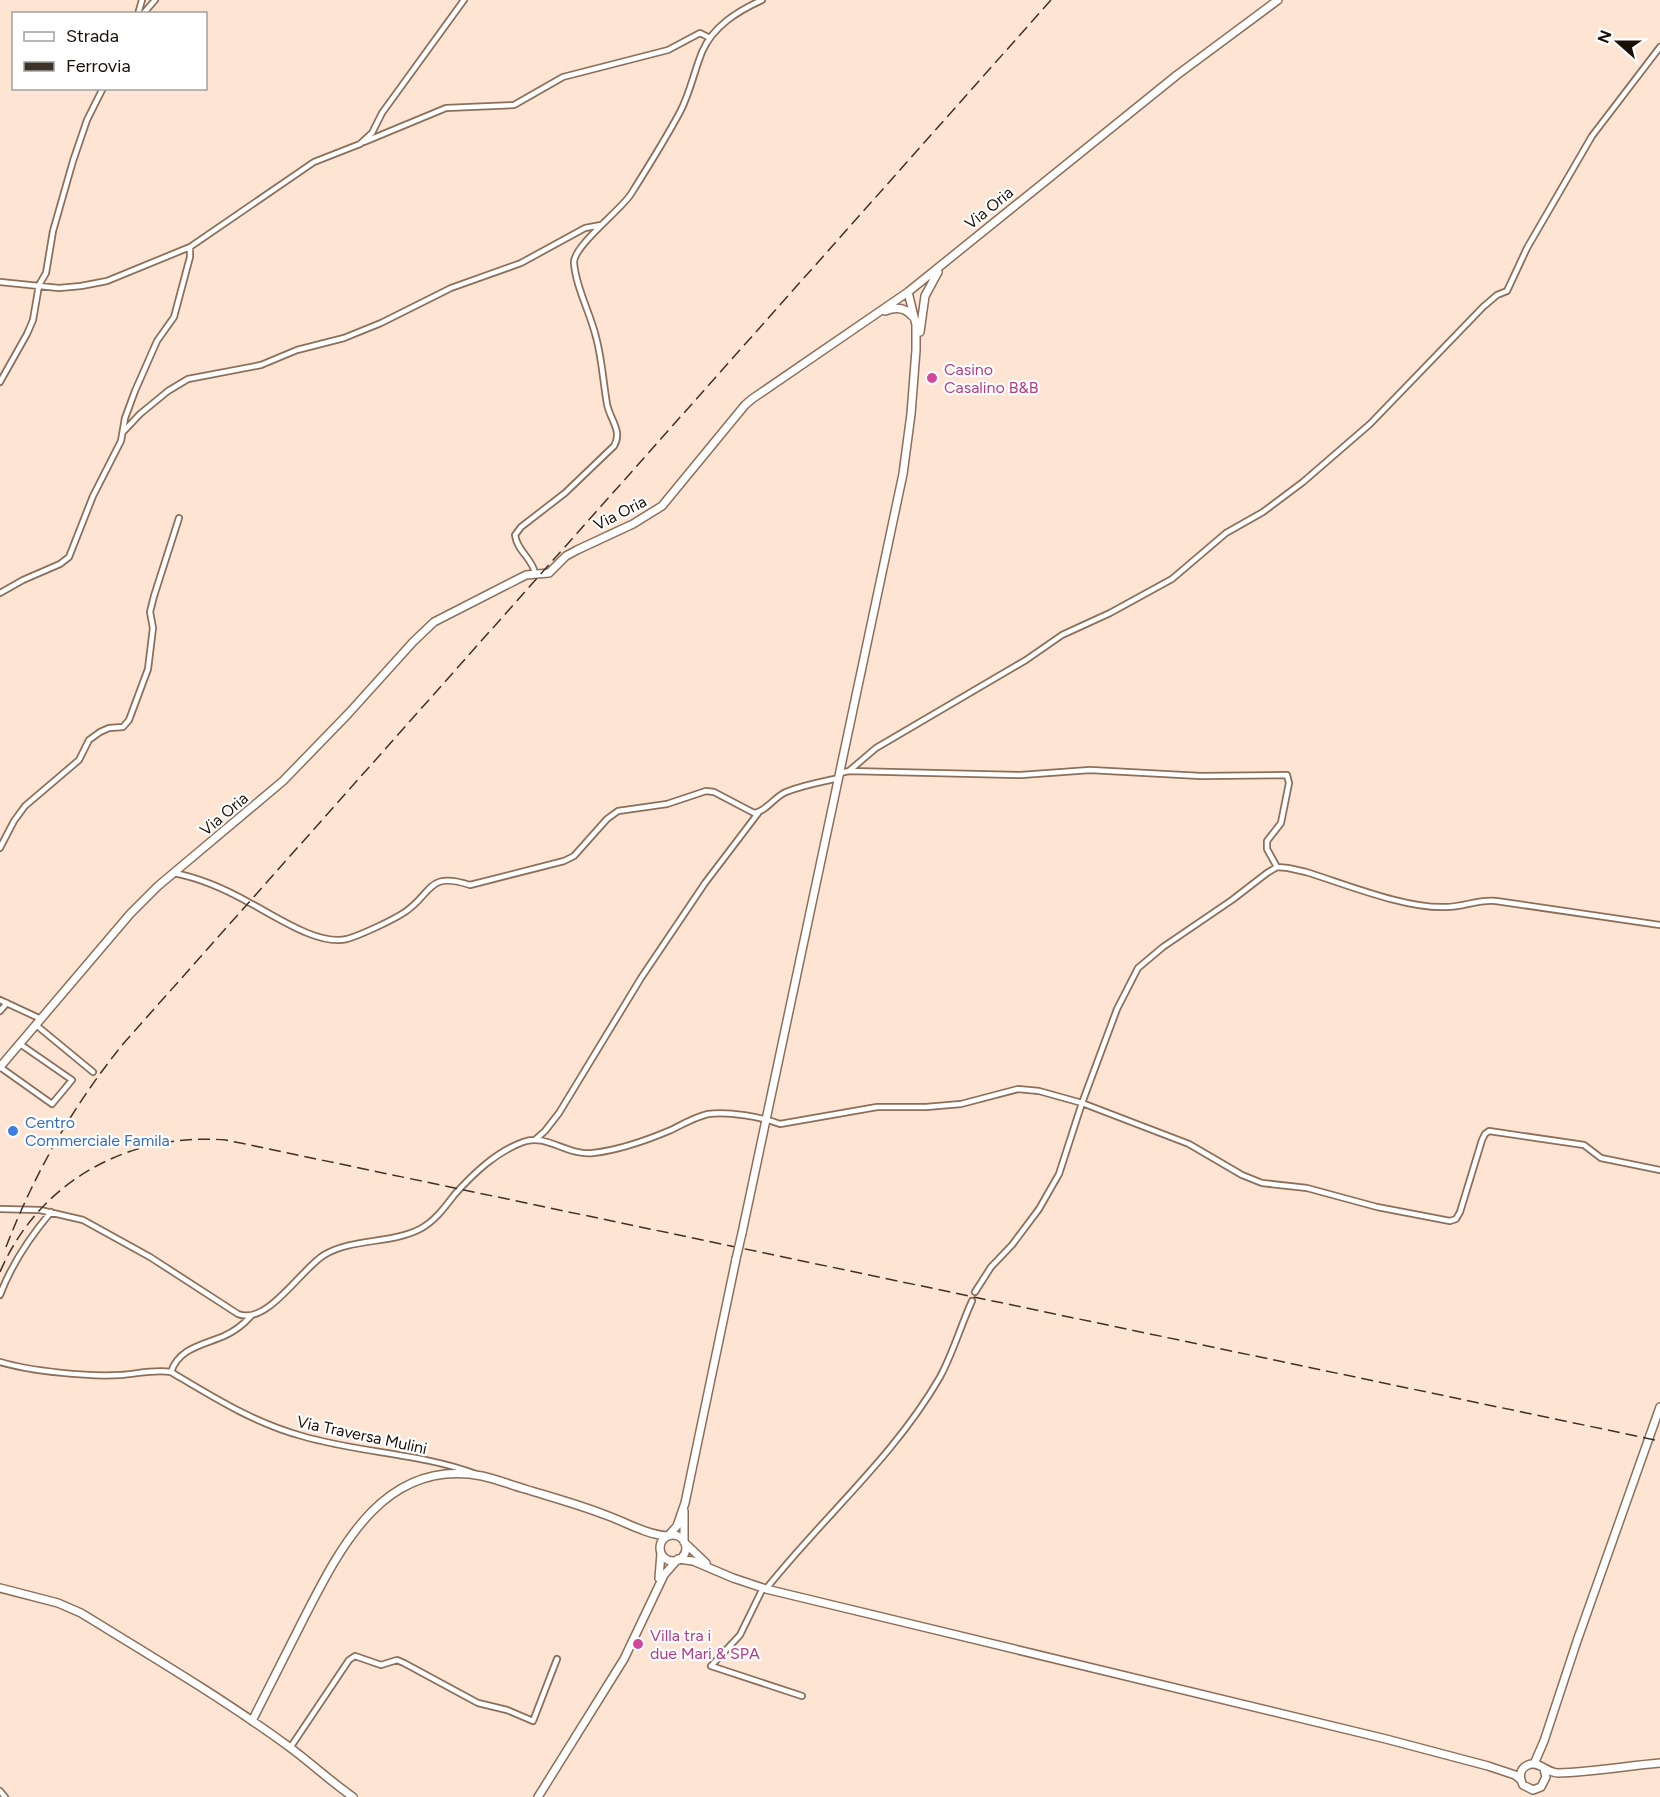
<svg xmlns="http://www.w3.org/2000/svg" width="1660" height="1797" font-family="Figtree,sans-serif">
<rect width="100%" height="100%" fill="#fee4d2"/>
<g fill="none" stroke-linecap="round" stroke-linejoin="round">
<g stroke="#8b6f5a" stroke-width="8">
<path id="street" d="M 138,14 L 142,0
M 143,14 L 155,0
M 364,142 L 446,108 L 514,105 L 563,77 L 668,50 L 700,33 L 710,38
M 0,282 L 59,288 L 81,286 L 107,281 L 190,247 L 314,162 L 360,144 L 372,133 L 382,113 L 464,0
M 0,382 L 27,334 L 33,320 L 39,285 L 46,273 L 53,231 L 73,161 L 87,120 L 103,88
M 123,432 L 140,414 L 168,391 L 188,379 L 261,365 L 297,350 L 344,338 L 381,323 L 451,288 L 521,263 L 585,228 L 601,225
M 535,573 C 532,558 517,551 515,535 L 521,527 L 565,493 L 614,446 C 623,431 610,420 607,404 C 603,381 602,359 596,337 C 590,312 576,288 574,263 C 573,246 621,210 631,194 C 648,167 665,140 680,112 C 690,93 694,72 702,52 C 713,26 738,11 762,0
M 0,593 L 23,580 L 60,564 L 69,557 L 93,496 L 121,441 L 125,418 L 135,391 L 157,341 L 174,317 L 190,257 L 190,247
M 849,771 L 876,748 L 1026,660 L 1062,635 L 1110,613 L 1172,579 L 1226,533 L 1263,512 L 1303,482 L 1370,424 L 1483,307 L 1497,295 L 1507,291 L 1527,248 L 1592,136 L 1660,47
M 840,773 L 849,771 L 1021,775 L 1090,770 L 1201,776 L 1287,775 L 1289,783 L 1281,823 L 1267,841 L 1267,849 L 1277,867
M 0,848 L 14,821 L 25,806 L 79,760 L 89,740 L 100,732 L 109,728 L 123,727 L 129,720 L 148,669 L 153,628 L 150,612 L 154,596 L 179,518
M 174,873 C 200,878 227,890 250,903 C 275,916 318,946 347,939 C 361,935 393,920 405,912 C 433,893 427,871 470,885 L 564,861 L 574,856 L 607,819 L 618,811 L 667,804 L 706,791 L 714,792 L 754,813 C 767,811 774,797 786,792 C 803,785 821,782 839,778
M 0,1000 L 41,1019
M 0,1011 L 7,1003
M 36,1025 L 93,1072
M 0,1067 L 52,1104 L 72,1080 L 20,1044
M 536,1139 L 545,1131 L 559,1113 L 641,978 L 705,883 L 759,812
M 0,1209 L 40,1210 L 83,1220 L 150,1257 L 238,1314 C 267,1326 301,1269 324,1255 C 352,1238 391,1244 420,1229 C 435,1221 445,1207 455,1194 C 474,1173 496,1152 523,1142 C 546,1133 567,1156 593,1153 C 620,1150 645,1141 671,1130 C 683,1124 695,1117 708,1114 C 728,1111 762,1117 780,1124 L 877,1107 L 926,1107 L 961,1104 L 1018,1089 L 1039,1091 L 1082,1103 L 1189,1144 L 1242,1175 L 1262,1183 L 1307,1188 L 1377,1207 L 1450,1221 L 1456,1219 L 1460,1212 L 1482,1140 L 1485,1134 L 1489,1131 L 1584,1145 L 1601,1158 L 1660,1170
M 975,1292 L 991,1267 L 1012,1245 L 1039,1209 L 1059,1174 L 1082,1103 L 1117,1009 L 1138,968 L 1163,947 L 1232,900 L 1267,873 L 1277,867 L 1288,868 L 1306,872 C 1345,884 1406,909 1446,907 C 1464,907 1478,899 1496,901 L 1660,925
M 0,1295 C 12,1263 29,1238 51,1212
M 0,1362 C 30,1371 89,1377 120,1375 C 137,1374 154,1369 171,1372 C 213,1397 254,1423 302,1436 C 359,1453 420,1453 476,1474
M 171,1372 C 179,1348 203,1345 224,1336 C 235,1331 243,1325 251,1316
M 763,1588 L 740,1635 L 711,1666 L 802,1696
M 766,1589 C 823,1517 894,1457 940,1377 C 953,1353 961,1325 972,1301
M 290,1748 L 349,1660 L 355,1656 L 381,1665 L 397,1660 L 404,1663 L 478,1703 L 507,1710 L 533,1721 L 557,1659
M 0,1791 L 5,1797"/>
</g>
<g stroke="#8b6f5a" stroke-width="10">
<path id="secondary" d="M 885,311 C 895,307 905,307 912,316
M 920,332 L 925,296 L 938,272
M 0,1067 L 130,914 L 158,886 L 283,781 L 348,714 L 413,642 L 434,622 L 526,575 L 549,573 L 566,556 L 577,550 L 633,524 L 662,506 L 745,405 L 752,399 L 908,292 L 1177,75 L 1278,0
M 742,1233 L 903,474 L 911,414 L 916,350 L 916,325 L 908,292
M 684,1511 L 684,1542
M660 1548a13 13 0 1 1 26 0a13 13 0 1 1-26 0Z
M 668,1536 L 677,1526 L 685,1503 L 736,1259
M 686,1544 L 706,1563
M 678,1559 L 693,1561 L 733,1578 L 766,1589 L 1386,1739 L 1488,1766 L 1515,1775 L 1520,1779
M 659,1578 L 661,1553
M 0,1588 L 58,1603 L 81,1613 C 151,1656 222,1698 288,1746 C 310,1762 330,1781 353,1797
M 252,1721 C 269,1687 286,1654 303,1620 C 340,1548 384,1457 482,1476 C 496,1479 511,1485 525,1489 C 551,1497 577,1504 603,1514 C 624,1521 644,1534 667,1536
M 1534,1764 L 1544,1741 L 1577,1641 L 1660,1407
M 1544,1769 L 1546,1777 L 1541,1787 L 1533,1790 L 1523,1785 C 1519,1777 1519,1769 1528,1765 C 1538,1760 1547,1773 1558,1773 C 1592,1772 1626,1766 1660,1763
M 538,1797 L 624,1659 L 664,1575 L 677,1560"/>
</g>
<use href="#street" stroke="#fff" stroke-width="4.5"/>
<use href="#secondary" stroke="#fff" stroke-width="7"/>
<path stroke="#3e3127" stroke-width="1.5" stroke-dasharray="12 6" stroke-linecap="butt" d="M 6,1247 C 35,1172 73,1106 123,1044 L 1051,0
M 0,1272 C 39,1181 129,1132 226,1140 L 1660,1441"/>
<g stroke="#8b6f5a" stroke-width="10" stroke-linecap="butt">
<path id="secondary-bridge" d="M 736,1259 L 742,1233"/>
</g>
<use href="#secondary-bridge" stroke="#fff" stroke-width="7"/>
</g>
<g fill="#d1479c" stroke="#fff" stroke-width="2">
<circle cx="932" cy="378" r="6"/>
<circle cx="638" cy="1644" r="6"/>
</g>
<circle fill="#3f7fe0" stroke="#fff" stroke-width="2" cx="13" cy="1131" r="6"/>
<g text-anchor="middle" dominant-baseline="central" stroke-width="4.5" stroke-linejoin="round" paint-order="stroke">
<g font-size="16" fill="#1a0f07" stroke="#fff">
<text transform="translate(989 208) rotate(-39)">Via Oria</text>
<text transform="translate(620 513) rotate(-27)">Via Oria</text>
<text transform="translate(224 814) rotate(-40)">Via Oria</text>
<text transform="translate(362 1435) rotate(12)">Via Traversa Mulini</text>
</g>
<g font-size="16" fill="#b23c85" stroke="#fff" text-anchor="start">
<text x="944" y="369">Casino<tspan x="944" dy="18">Casalino B&amp;B</tspan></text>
<text x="650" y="1635">Villa tra i<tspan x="650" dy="18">due Mari &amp; SPA</tspan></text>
</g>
<g font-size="16" fill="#366cbe" stroke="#fff" text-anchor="start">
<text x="25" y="1122">Centro<tspan x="25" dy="18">Commerciale Famila</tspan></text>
</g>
</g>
<rect x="12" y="12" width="195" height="78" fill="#ffffff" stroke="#a39f9c" stroke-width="1.5"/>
<rect x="24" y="32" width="30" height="9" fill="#ffffff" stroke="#a39f9c" stroke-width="1.5"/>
<text x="66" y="42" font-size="18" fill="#1a0f07">Strada</text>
<rect x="24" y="62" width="30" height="9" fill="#3e3127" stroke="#a39f9c" stroke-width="1.5"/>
<text x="66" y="72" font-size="18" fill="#1a0f07">Ferrovia</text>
<g transform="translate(1618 42) rotate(291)" stroke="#ffffff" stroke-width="4.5" paint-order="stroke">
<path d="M0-4.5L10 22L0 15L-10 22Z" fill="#1a0f07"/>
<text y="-9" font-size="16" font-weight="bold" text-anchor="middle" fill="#1a0f07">N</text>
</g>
</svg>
